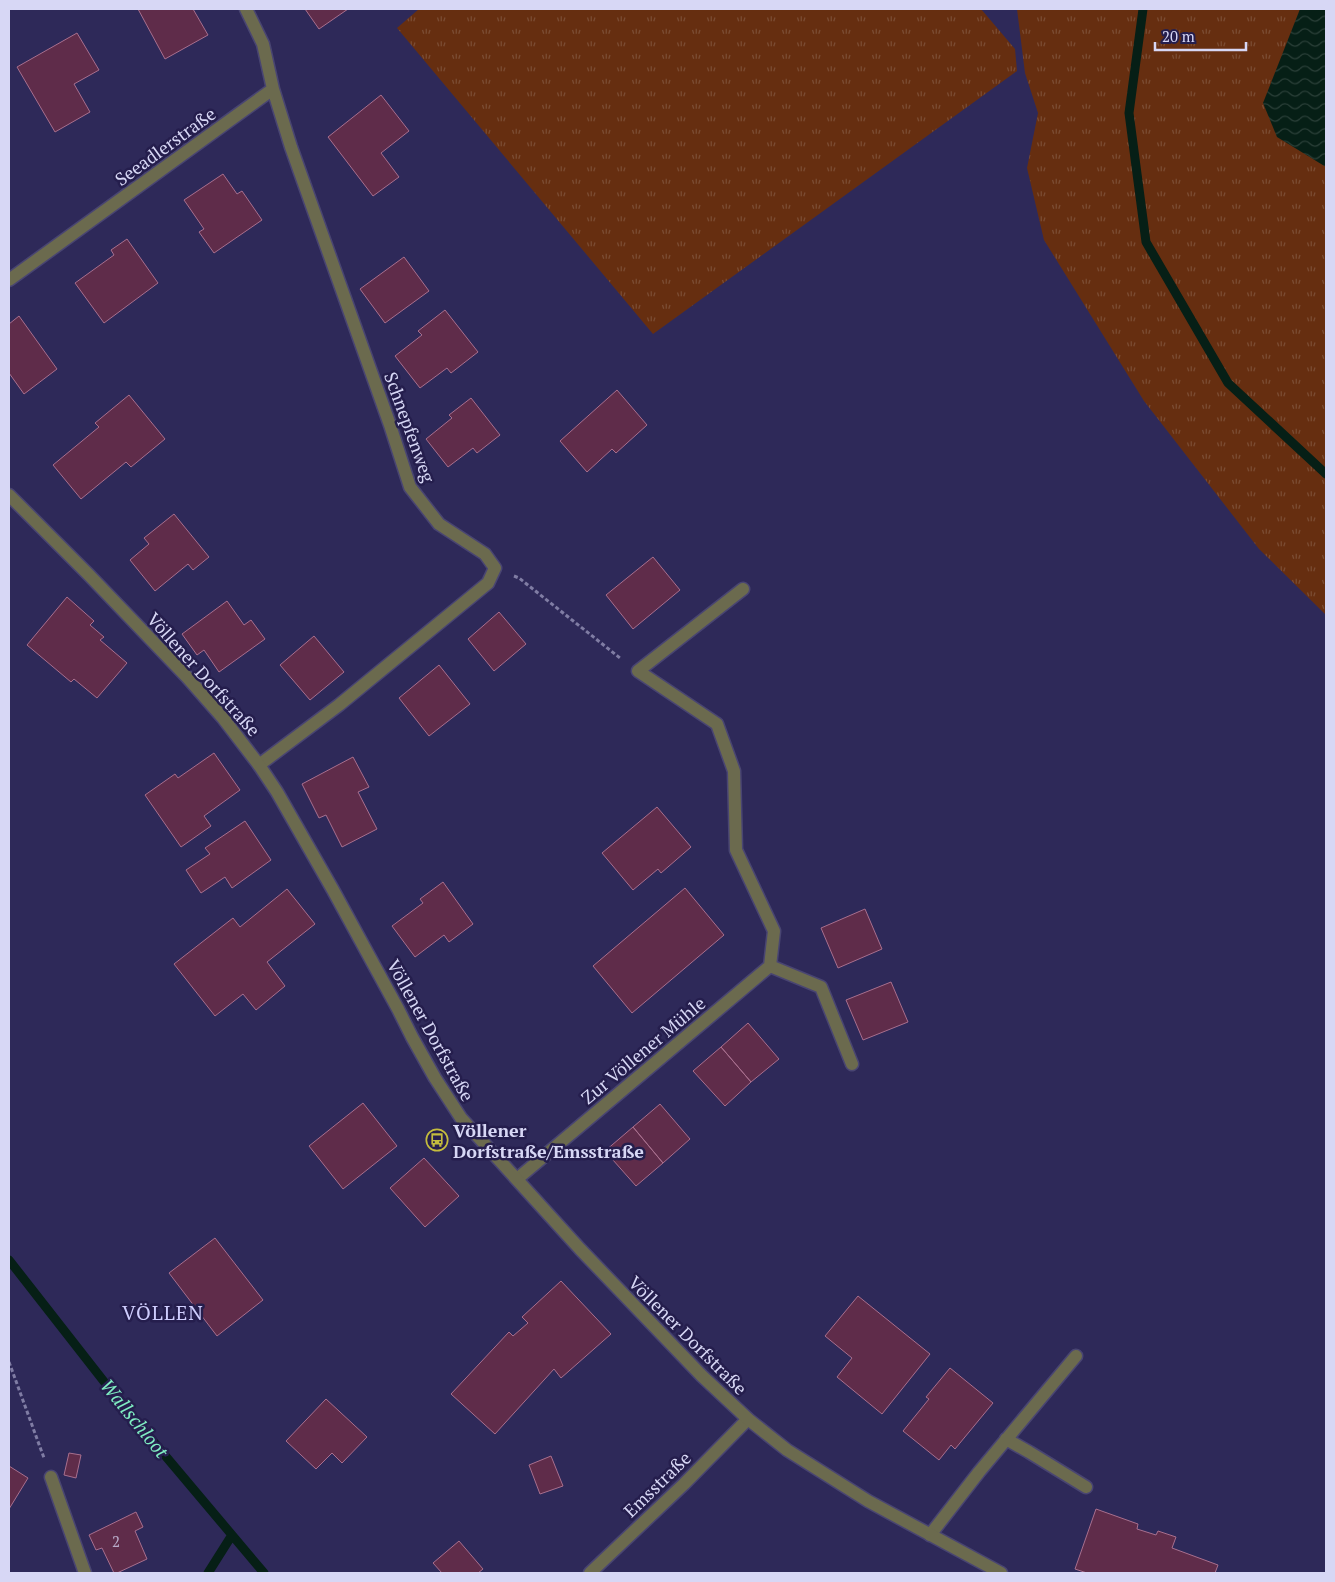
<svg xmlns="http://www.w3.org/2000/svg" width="1335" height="1582" font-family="'PT Serif',serif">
<defs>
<pattern id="grass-tufts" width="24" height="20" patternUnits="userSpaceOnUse" patternTransform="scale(1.25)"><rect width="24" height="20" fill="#662e10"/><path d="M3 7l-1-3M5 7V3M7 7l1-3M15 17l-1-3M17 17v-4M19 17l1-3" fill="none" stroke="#7b4c33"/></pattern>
<pattern id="water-waves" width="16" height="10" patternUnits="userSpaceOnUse" patternTransform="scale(1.25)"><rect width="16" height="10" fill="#061f16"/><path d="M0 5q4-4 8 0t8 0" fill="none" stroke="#2a3f38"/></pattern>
</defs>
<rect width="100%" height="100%" fill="#2e2959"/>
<path fill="url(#grass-tufts)" d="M 419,9 L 981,9 L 1015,49 L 1017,71 L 653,334 L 397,28 Z
M 1017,9 L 1326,9 L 1326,615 L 1259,549 L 1144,401 L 1044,240 L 1027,168 L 1038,113 L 1025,73 Z"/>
<path fill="url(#water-waves)" d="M 1300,9 L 1326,9 L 1326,167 L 1277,137 L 1263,103 Z"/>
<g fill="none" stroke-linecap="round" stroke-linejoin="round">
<path stroke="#061f16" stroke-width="9" d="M 1143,9 L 1129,113 L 1146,242 L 1228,383 L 1326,474
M 9,1260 L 120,1402 L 264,1573
M 208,1573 L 232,1535"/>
</g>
<path fill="#5f2c4a" stroke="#a86f8e" d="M 138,9 L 193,9 L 208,35 L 165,59 Z
M 305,9 L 348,9 L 319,29 Z
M 77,33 L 99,70 L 74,84 L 90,112 L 55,132 L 17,67 Z
M 381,95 L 409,131 L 381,153 L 399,177 L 373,196 L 328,137 Z
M 223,174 L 237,194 L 242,191 L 262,220 L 214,253 L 199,232 L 204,229 L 184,200 Z
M 127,239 L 158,283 L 104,323 L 75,283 L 114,255 L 111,250 Z
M 404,257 L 429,291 L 385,323 L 360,289 Z
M 445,310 L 478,352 L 451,373 L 447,368 L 420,388 L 395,356 L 422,335 L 418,331 Z
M 19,316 L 57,369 L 24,394 L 9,373 L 9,324 Z
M 617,390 L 647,425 L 616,453 L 612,449 L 587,472 L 560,441 Z
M 129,395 L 165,439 L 131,467 L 126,462 L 81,499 L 53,465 L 99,427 L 95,423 Z
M 471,398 L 500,435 L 477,453 L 473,448 L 448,467 L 426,439 L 452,418 L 449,415 Z
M 174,514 L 209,557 L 193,570 L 188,564 L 155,591 L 130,560 L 149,544 L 144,538 Z
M 653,557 L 680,590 L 633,629 L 606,595 Z
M 67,597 L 94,621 L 90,625 L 104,637 L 100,640 L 127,663 L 97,698 L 74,679 L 71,682 L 27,645 Z
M 227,601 L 244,625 L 251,620 L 265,639 L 219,672 L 204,650 L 197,655 L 182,634 Z
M 499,612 L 526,644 L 494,671 L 468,639 Z
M 314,636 L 344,672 L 310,700 L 280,665 Z
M 439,665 L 470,704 L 429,736 L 399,698 Z
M 214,753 L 240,790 L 204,816 L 211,826 L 181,847 L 145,795 L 175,774 L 178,778 Z
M 353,757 L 369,787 L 358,792 L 377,829 L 342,847 L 326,815 L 319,818 L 302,784 Z
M 657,807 L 691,847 L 661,873 L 658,869 L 633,890 L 602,853 Z
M 245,821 L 271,860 L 232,888 L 225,877 L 201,893 L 186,870 L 210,854 L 205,848 Z
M 443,882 L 473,924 L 449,942 L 444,935 L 415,957 L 392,926 L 423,903 L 420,899 Z
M 685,888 L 724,935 L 632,1013 L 593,966 Z
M 287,889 L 315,924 L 267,962 L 285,986 L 256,1010 L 243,994 L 215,1016 L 174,964 L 233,918 L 240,927 Z
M 865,909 L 882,949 L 838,968 L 821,928 Z
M 891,982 L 908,1022 L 863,1040 L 846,1000 Z
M 748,1023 L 779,1059 L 751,1082 L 721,1047 Z
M 721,1047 L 751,1082 L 725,1106 L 693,1071 Z
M 363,1103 L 397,1146 L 343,1189 L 309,1146 Z
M 660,1104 L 690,1139 L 663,1163 L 633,1127 Z
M 633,1127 L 663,1163 L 636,1186 L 605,1151 Z
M 424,1158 L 459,1196 L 425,1227 L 390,1188 Z
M 215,1238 L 263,1300 L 217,1336 L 169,1273 Z
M 561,1281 L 611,1334 L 561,1378 L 554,1369 L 495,1434 L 451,1394 L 509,1332 L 513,1336 L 528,1323 L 522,1317 Z
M 858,1296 L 930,1354 L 882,1414 L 837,1377 L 852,1358 L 825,1336 Z
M 950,1368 L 993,1403 L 955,1449 L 951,1445 L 939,1460 L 903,1431 L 929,1399 L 926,1397 Z
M 326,1399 L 367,1437 L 342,1463 L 332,1453 L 316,1469 L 286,1441 Z
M 69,1453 L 81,1455 L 76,1478 L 64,1475 Z
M 551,1456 L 563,1486 L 540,1494 L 529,1465 Z
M 9,1466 L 28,1478 L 9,1509 Z
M 1096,1509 L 1138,1524 L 1137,1529 L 1156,1535 L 1158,1531 L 1176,1537 L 1172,1548 L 1218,1565 L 1215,1573 L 1087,1573 L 1075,1569 Z
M 136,1512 L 143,1527 L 135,1531 L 147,1559 L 117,1573 L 114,1573 L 102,1548 L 96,1550 L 89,1535 Z
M 459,1541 L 483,1569 L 478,1573 L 442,1573 L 433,1563 Z"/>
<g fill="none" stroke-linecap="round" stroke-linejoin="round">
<g stroke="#494572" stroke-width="15">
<path id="service" d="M 1006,1439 L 1029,1452 L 1086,1487
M 51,1477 L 85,1573
M 930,1535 L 979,1472 L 1076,1356"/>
</g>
<g stroke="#494572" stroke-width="15">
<path id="minor" d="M 9,280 L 273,89 L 263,44 L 246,9
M 259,765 L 339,705 L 488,583 L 495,568 L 485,554 L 439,524 L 410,487 L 390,425 L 291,147 L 273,89
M 770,966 L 821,987 L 852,1064
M 517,1179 L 770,966 L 774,931 L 736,850 L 734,771 L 717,724 L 638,671 L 743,589
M 590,1573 L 684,1484 L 748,1419"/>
</g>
<g stroke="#494572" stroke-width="15">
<path id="tertiary" d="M 9,495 L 89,575 L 187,677 L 223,718 L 259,765 L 277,792 L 333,890 L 398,1009 L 412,1037 L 435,1078 L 461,1118 L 580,1249 L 702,1376 L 748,1419 L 787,1450 L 868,1501 L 1001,1573"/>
</g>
<path stroke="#807da4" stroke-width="3" stroke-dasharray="4 2.5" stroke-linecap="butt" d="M 514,576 L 519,578 L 620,658
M 9,1362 L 44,1458"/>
<use href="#service" stroke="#6b6a4e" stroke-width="12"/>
<use href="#minor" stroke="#6b6a4e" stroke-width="12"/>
<use href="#tertiary" stroke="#6b6a4e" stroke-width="12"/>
</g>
<defs>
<g id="bus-ring" transform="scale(1.125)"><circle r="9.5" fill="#251e4d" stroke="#c4bc3e" stroke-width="1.5"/><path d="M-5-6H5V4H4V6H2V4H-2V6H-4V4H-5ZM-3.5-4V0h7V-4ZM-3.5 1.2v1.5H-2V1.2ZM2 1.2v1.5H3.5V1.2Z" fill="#c4bc3e"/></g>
</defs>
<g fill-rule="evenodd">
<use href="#bus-ring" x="437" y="1140"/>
</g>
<g text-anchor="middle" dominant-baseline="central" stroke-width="5" stroke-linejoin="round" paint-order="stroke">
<g font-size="15" fill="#b9acca">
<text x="116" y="1541">2</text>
</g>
<g font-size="18" fill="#d7d7f5" stroke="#251e4d">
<text transform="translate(165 146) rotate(-36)">Seeadlerstraße</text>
<text transform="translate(410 427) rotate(70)">Schnepfenweg</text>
<text transform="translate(204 674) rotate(48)">Völlener Dorfstraße</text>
<text transform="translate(431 1030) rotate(61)">Völlener Dorfstraße</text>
<text transform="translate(643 1050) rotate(-40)">Zur Völlener Mühle</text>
<text transform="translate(688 1335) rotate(45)">Völlener Dorfstraße</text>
<text transform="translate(657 1484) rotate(-44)">Emsstraße</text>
</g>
<g font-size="18" font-weight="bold" fill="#d7d7f5" stroke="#251e4d" text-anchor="start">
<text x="453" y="1130">Völlener<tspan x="453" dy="21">Dorfstraße/Emsstraße</tspan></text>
</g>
<g font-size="19" font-style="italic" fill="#80efc3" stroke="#251e4d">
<text transform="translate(135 1418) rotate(51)">Wallschloot</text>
</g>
<g font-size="20" letter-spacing="1" fill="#cecdfd" stroke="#251e4d">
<text x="163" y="1312">VÖLLEN</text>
</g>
</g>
<rect width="1335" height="1582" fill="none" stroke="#d7d7f5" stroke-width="20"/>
<path d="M1155 42v8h91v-8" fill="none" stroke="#d7d7f5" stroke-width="2.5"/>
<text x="1162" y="42" font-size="15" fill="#d7d7f5" stroke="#251e4d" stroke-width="4" paint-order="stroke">20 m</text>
</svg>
